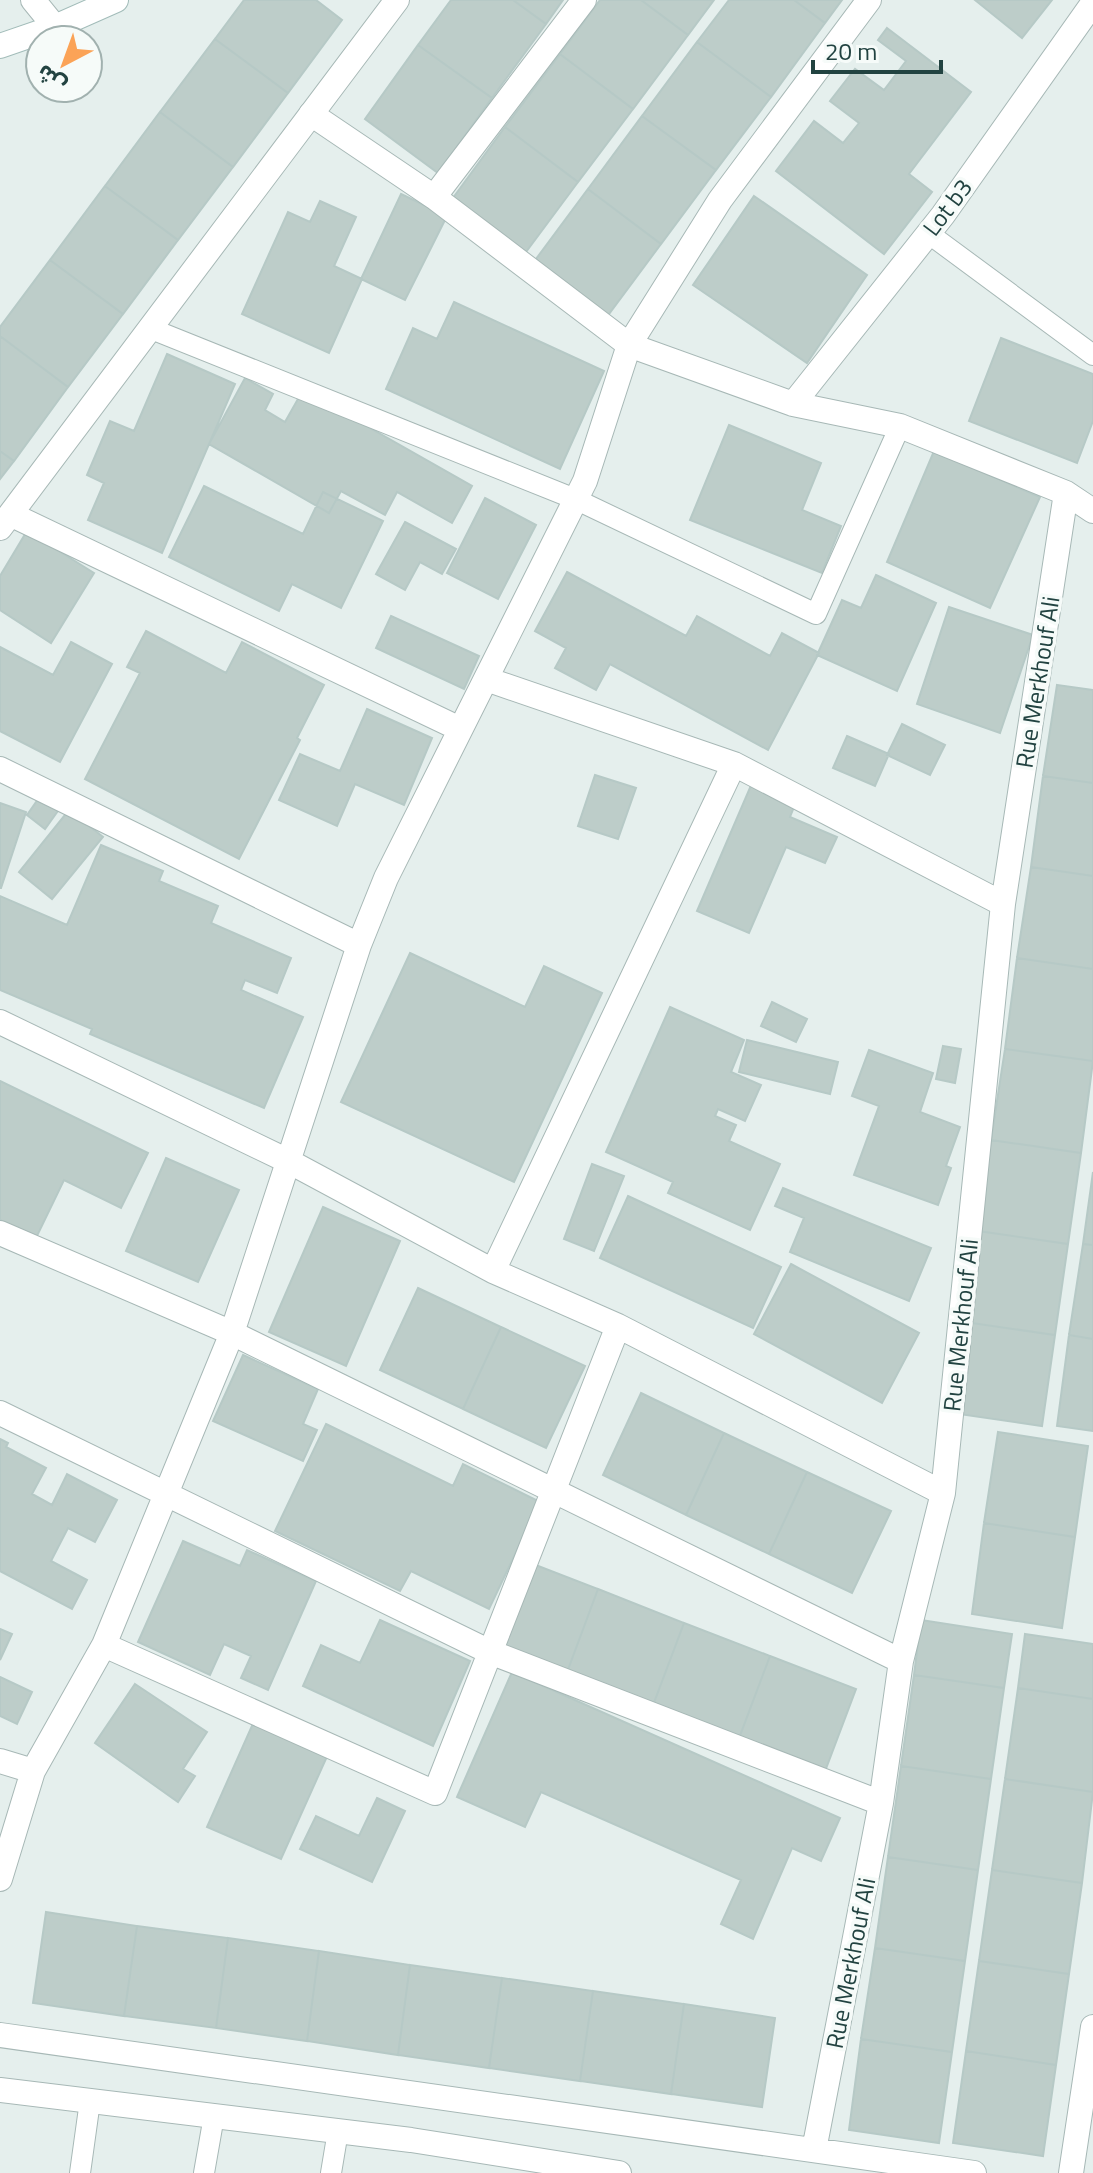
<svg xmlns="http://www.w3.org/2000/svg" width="1093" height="2173" font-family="'Titillium Web','Noto Sans Arabic',sans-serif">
<rect width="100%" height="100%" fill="#e5efed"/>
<path fill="#bdcdc9" stroke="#b6c9c6" stroke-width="2" d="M 244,0 L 316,0 L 342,20 L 288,93 L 215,39 Z
M 451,0 L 513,0 L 546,24 L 492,98 L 418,45 Z
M 513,0 L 563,0 L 546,24 Z
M 600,0 L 641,0 L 688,35 L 633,109 L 560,54 Z
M 641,0 L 714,0 L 688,35 Z
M 729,0 L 794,0 L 825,23 L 771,97 L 697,42 Z
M 794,0 L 842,0 L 825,23 Z
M 975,0 L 1052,0 L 1022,38 Z
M 887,28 L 971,92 L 909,174 L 932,192 L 884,254 L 776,171 L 814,121 L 843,143 L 859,123 L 830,101 L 855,69 L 884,90 L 906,61 L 878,40 Z
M 215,39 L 288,93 L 233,167 L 160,112 Z
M 697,42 L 771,97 L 716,170 L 642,116 Z
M 418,45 L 492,98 L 438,173 L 365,119 Z
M 560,54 L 633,109 L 578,182 L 505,127 Z
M 160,112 L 233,167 L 178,240 L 105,186 Z
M 642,116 L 716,170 L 661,244 L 588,189 Z
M 505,127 L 578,182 L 523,256 L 450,202 Z
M 105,186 L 178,240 L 123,314 L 50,260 Z
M 588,189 L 661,244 L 606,318 L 533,263 Z
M 401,194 L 447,216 L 405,300 L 361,279 Z
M 754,196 L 867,275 L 807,363 L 693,285 Z
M 320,201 L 356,217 L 334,266 L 362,279 L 329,353 L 242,314 L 288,212 L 310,222 Z
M 50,260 L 123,314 L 68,387 L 0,336 L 0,327 Z
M 454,302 L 604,371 L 560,469 L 386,389 L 413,328 L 437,339 Z
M 0,336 L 68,387 L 14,461 L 0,451 Z
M 1001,338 L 1093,374 L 1093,421 L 1077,463 L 969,421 Z
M 167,354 L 235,384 L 162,553 L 88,520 L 104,483 L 87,475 L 110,421 L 134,431 Z
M 245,378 L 273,394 L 265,410 L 285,422 L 303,390 L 472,486 L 452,523 L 397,492 L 385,515 L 341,491 L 329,513 L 209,444 Z
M 729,425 L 821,463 L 802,510 L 841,526 L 822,573 L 690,520 Z
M 0,451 L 14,461 L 0,479 Z
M 934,451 L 1040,497 L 990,608 L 887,562 Z
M 204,486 L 303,534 L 323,492 L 383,521 L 341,608 L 292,584 L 279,611 L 169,557 Z
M 485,498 L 536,525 L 498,599 L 447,573 Z
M 405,522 L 456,549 L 442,574 L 420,562 L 405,590 L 376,574 Z
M 27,531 L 94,573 L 51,643 L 0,610 L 0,576 Z
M 567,572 L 686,636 L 697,616 L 770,656 L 782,633 L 819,653 L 768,750 L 610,664 L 596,690 L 555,668 L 566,648 L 535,631 Z
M 876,575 L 936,603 L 897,691 L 817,655 L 842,600 L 861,608 Z
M 949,607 L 1033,635 L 1000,733 L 917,704 Z
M 391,616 L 479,656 L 464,689 L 376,648 Z
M 146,631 L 226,673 L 242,642 L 324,685 L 297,738 L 300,740 L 239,859 L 85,779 L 140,673 L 127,667 Z
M 71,642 L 112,664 L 60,762 L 0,731 L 0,647 L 53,675 Z
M 1057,685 L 1093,690 L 1093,783 L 1043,776 Z
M 367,709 L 432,738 L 404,805 L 355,784 L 337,826 L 279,800 L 300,754 L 340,771 Z
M 902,724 L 945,745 L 930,775 L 887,755 Z
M 847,736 L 889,754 L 875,786 L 833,768 Z
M 595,775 L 636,788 L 618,839 L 578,826 Z
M 1043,776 L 1093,783 L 1093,876 L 1031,867 Z
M 752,783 L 796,802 L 790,817 L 837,837 L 825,863 L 786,847 L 749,933 L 697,911 Z
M 41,795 L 60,808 L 45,829 L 27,815 Z
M 0,803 L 26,812 L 1,888 L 0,888 Z
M 69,810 L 103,837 L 52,899 L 19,872 Z
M 101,845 L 163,871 L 159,881 L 218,906 L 211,923 L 291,958 L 277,993 L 245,980 L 241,990 L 303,1017 L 264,1108 L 90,1034 L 92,1029 L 0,990 L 0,896 L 67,925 Z
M 1031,867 L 1093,876 L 1093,969 L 1017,958 Z
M 410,953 L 525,1007 L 544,966 L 602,993 L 514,1182 L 341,1102 Z
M 1017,958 L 1093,969 L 1093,1061 L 1005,1049 Z
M 772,1002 L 807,1019 L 796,1042 L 761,1026 Z
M 670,1007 L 744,1040 L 731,1072 L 761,1085 L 745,1121 L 718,1109 L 715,1116 L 736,1125 L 729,1141 L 780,1164 L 750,1230 L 668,1193 L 673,1182 L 606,1152 Z
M 747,1040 L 838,1062 L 830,1094 L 739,1072 Z
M 943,1046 L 961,1049 L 955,1083 L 936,1079 Z
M 1005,1049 L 1093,1061 L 1081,1153 L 991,1140 Z
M 869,1050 L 933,1073 L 920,1112 L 960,1127 L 946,1166 L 951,1168 L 938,1205 L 854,1175 L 879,1106 L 852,1096 Z
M 0,1081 L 148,1153 L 121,1208 L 64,1180 L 36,1238 L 0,1220 Z
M 991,1140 L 1081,1153 L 1068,1244 L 978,1231 Z
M 166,1158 L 239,1190 L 198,1282 L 126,1251 Z
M 592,1164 L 624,1176 L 594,1251 L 564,1239 Z
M 1093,1172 L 1093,1245 L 1083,1244 Z
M 783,1188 L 931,1248 L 909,1301 L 790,1252 L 804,1218 L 775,1206 Z
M 628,1196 L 781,1267 L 753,1328 L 600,1258 Z
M 323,1207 L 400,1241 L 346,1366 L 269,1332 Z
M 978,1231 L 1068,1244 L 1055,1335 L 965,1322 Z
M 1083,1244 L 1093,1245 L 1093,1339 L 1069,1335 Z
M 791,1264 L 919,1333 L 882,1403 L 754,1334 Z
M 418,1288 L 501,1327 L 463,1409 L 380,1370 Z
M 965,1322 L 1055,1335 L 1042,1426 L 952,1413 Z
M 501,1327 L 585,1366 L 546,1448 L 463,1409 Z
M 1069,1335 L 1093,1339 L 1093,1431 L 1057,1426 Z
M 243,1355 L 318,1389 L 303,1424 L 317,1430 L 303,1461 L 213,1421 Z
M 641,1393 L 724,1433 L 686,1515 L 603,1475 Z
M 326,1424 L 453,1486 L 463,1464 L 540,1502 L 489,1609 L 411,1571 L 400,1591 L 275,1531 Z
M 998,1432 L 1088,1446 L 1075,1537 L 984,1523 Z
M 724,1433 L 807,1472 L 769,1554 L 686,1515 Z
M 0,1439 L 8,1443 L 6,1447 L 46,1468 L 32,1494 L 52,1505 L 67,1474 L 117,1500 L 95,1542 L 68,1528 L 51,1561 L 87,1580 L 72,1609 L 0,1571 Z
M 807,1472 L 891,1511 L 852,1593 L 769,1554 Z
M 984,1523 L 1075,1537 L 1062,1628 L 972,1614 Z
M 183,1541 L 240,1566 L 247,1550 L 316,1581 L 268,1690 L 241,1678 L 251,1656 L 224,1644 L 210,1675 L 138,1642 Z
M 533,1564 L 598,1589 L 566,1675 L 500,1649 Z
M 598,1589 L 684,1623 L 652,1708 L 566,1675 Z
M 380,1620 L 470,1661 L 433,1746 L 303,1686 L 321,1645 L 360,1663 Z
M 921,1620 L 1012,1634 L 1004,1688 L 914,1675 Z
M 684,1623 L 770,1656 L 738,1741 L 652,1708 Z
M 0,1629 L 12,1634 L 0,1660 Z
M 1025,1634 L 1093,1644 L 1093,1699 L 1018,1688 Z
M 770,1656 L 856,1689 L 824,1774 L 738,1741 Z
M 512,1672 L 840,1818 L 821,1861 L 792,1848 L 753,1939 L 721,1924 L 741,1880 L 541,1792 L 525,1827 L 457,1797 Z
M 914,1675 L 1004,1688 L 991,1779 L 901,1766 Z
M 0,1677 L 32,1692 L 17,1724 L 0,1716 Z
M 135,1684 L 207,1732 L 183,1769 L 195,1776 L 178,1802 L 95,1743 Z
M 1018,1688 L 1093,1699 L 1093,1792 L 1005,1779 Z
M 255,1719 L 329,1752 L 281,1859 L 207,1827 Z
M 901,1766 L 991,1779 L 978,1870 L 888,1857 Z
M 1005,1779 L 1093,1792 L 1082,1883 L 992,1870 Z
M 377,1798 L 405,1811 L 372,1882 L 300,1849 L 316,1816 L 359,1836 Z
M 888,1857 L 978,1870 L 965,1961 L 875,1948 Z
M 992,1870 L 1082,1883 L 1069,1974 L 979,1961 Z
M 46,1912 L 137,1926 L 124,2016 L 33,2003 Z
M 137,1926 L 228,1938 L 216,2028 L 124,2016 Z
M 228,1938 L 319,1951 L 307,2041 L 216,2028 Z
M 875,1948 L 965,1961 L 952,2052 L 861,2039 Z
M 319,1951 L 410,1965 L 398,2055 L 307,2041 Z
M 979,1961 L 1069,1974 L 1056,2065 L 966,2051 Z
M 410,1965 L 502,1978 L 489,2068 L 398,2055 Z
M 502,1978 L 593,1991 L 580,2081 L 489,2068 Z
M 593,1991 L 684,2004 L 671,2094 L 580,2081 Z
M 684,2004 L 775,2018 L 762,2107 L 671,2094 Z
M 861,2039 L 952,2052 L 939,2143 L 849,2130 Z
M 966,2051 L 1056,2065 L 1043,2156 L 953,2143 Z"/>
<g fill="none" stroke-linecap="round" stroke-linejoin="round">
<g stroke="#a7b8b6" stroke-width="22">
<path id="service" d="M 928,233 L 1093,355
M 149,328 L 575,499 L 816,614 L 900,426
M 80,2173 L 90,2101
M 204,2173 L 214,2116
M 331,2173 L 338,2131"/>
</g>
<g stroke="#a7b8b6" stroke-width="26">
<path id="minor" d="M 33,0 L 55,27
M 311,114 L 434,197 L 629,345 L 793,404 L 900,426 L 1066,493 L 1093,511
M 434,197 L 584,0
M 793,404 L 943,215 L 1093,3
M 12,515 L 460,729
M 486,679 L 734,764 L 1003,904
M 0,769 L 359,945
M 0,1022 L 290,1162 L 493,1271 L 618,1326 L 943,1493
M 0,1233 L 232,1333 L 901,1661
M 493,1271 L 734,764
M 0,1413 L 490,1652 L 881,1803
M 104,1645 L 435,1793 L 618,1326
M 0,1761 L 33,1771
M 0,1879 L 33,1771 L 104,1645 L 232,1333 L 359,945 L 386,878 L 585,481 L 629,345 L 720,200 L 869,0
M 0,2035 L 974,2173
M 0,2090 L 411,2140 L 619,2173
M 814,2150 L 881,1803 L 901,1661 L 943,1493 L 1003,904 L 1066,493
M 1071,2173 L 1093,2027"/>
</g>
<g stroke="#a7b8b6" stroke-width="26">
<path id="tertiary" d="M 0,528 L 397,0"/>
</g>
<g stroke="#a2bcb9" stroke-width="26">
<path id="secondary" d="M 0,46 L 55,27 L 116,0"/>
</g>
<use href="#service" stroke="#fff" stroke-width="20"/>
<use href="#minor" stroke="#fff" stroke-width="24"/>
<use href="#tertiary" stroke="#fff" stroke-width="24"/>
<use href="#secondary" stroke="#fff" stroke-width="24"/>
</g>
<g text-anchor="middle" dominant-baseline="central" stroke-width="7" stroke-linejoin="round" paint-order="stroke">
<g font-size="24" fill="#224341" stroke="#f6fbf9">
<text transform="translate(947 207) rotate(-53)">Lot b3</text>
<text transform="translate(1037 682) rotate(-81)">Rue Merkhouf Ali</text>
<text transform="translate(960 1325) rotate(-84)">Rue Merkhouf Ali</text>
<text transform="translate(850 1963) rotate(-79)">Rue Merkhouf Ali</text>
</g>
</g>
<g transform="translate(64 64) rotate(221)"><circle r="38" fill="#f6fbf9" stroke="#a1b1af" stroke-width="2"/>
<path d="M0-6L14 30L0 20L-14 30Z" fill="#fba357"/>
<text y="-12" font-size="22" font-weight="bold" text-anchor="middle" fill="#224341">ش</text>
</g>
<path d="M813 60v12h128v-12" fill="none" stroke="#224341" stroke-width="4"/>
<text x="825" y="60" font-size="24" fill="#224341" stroke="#f6fbf9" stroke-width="6" paint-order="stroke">20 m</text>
</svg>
